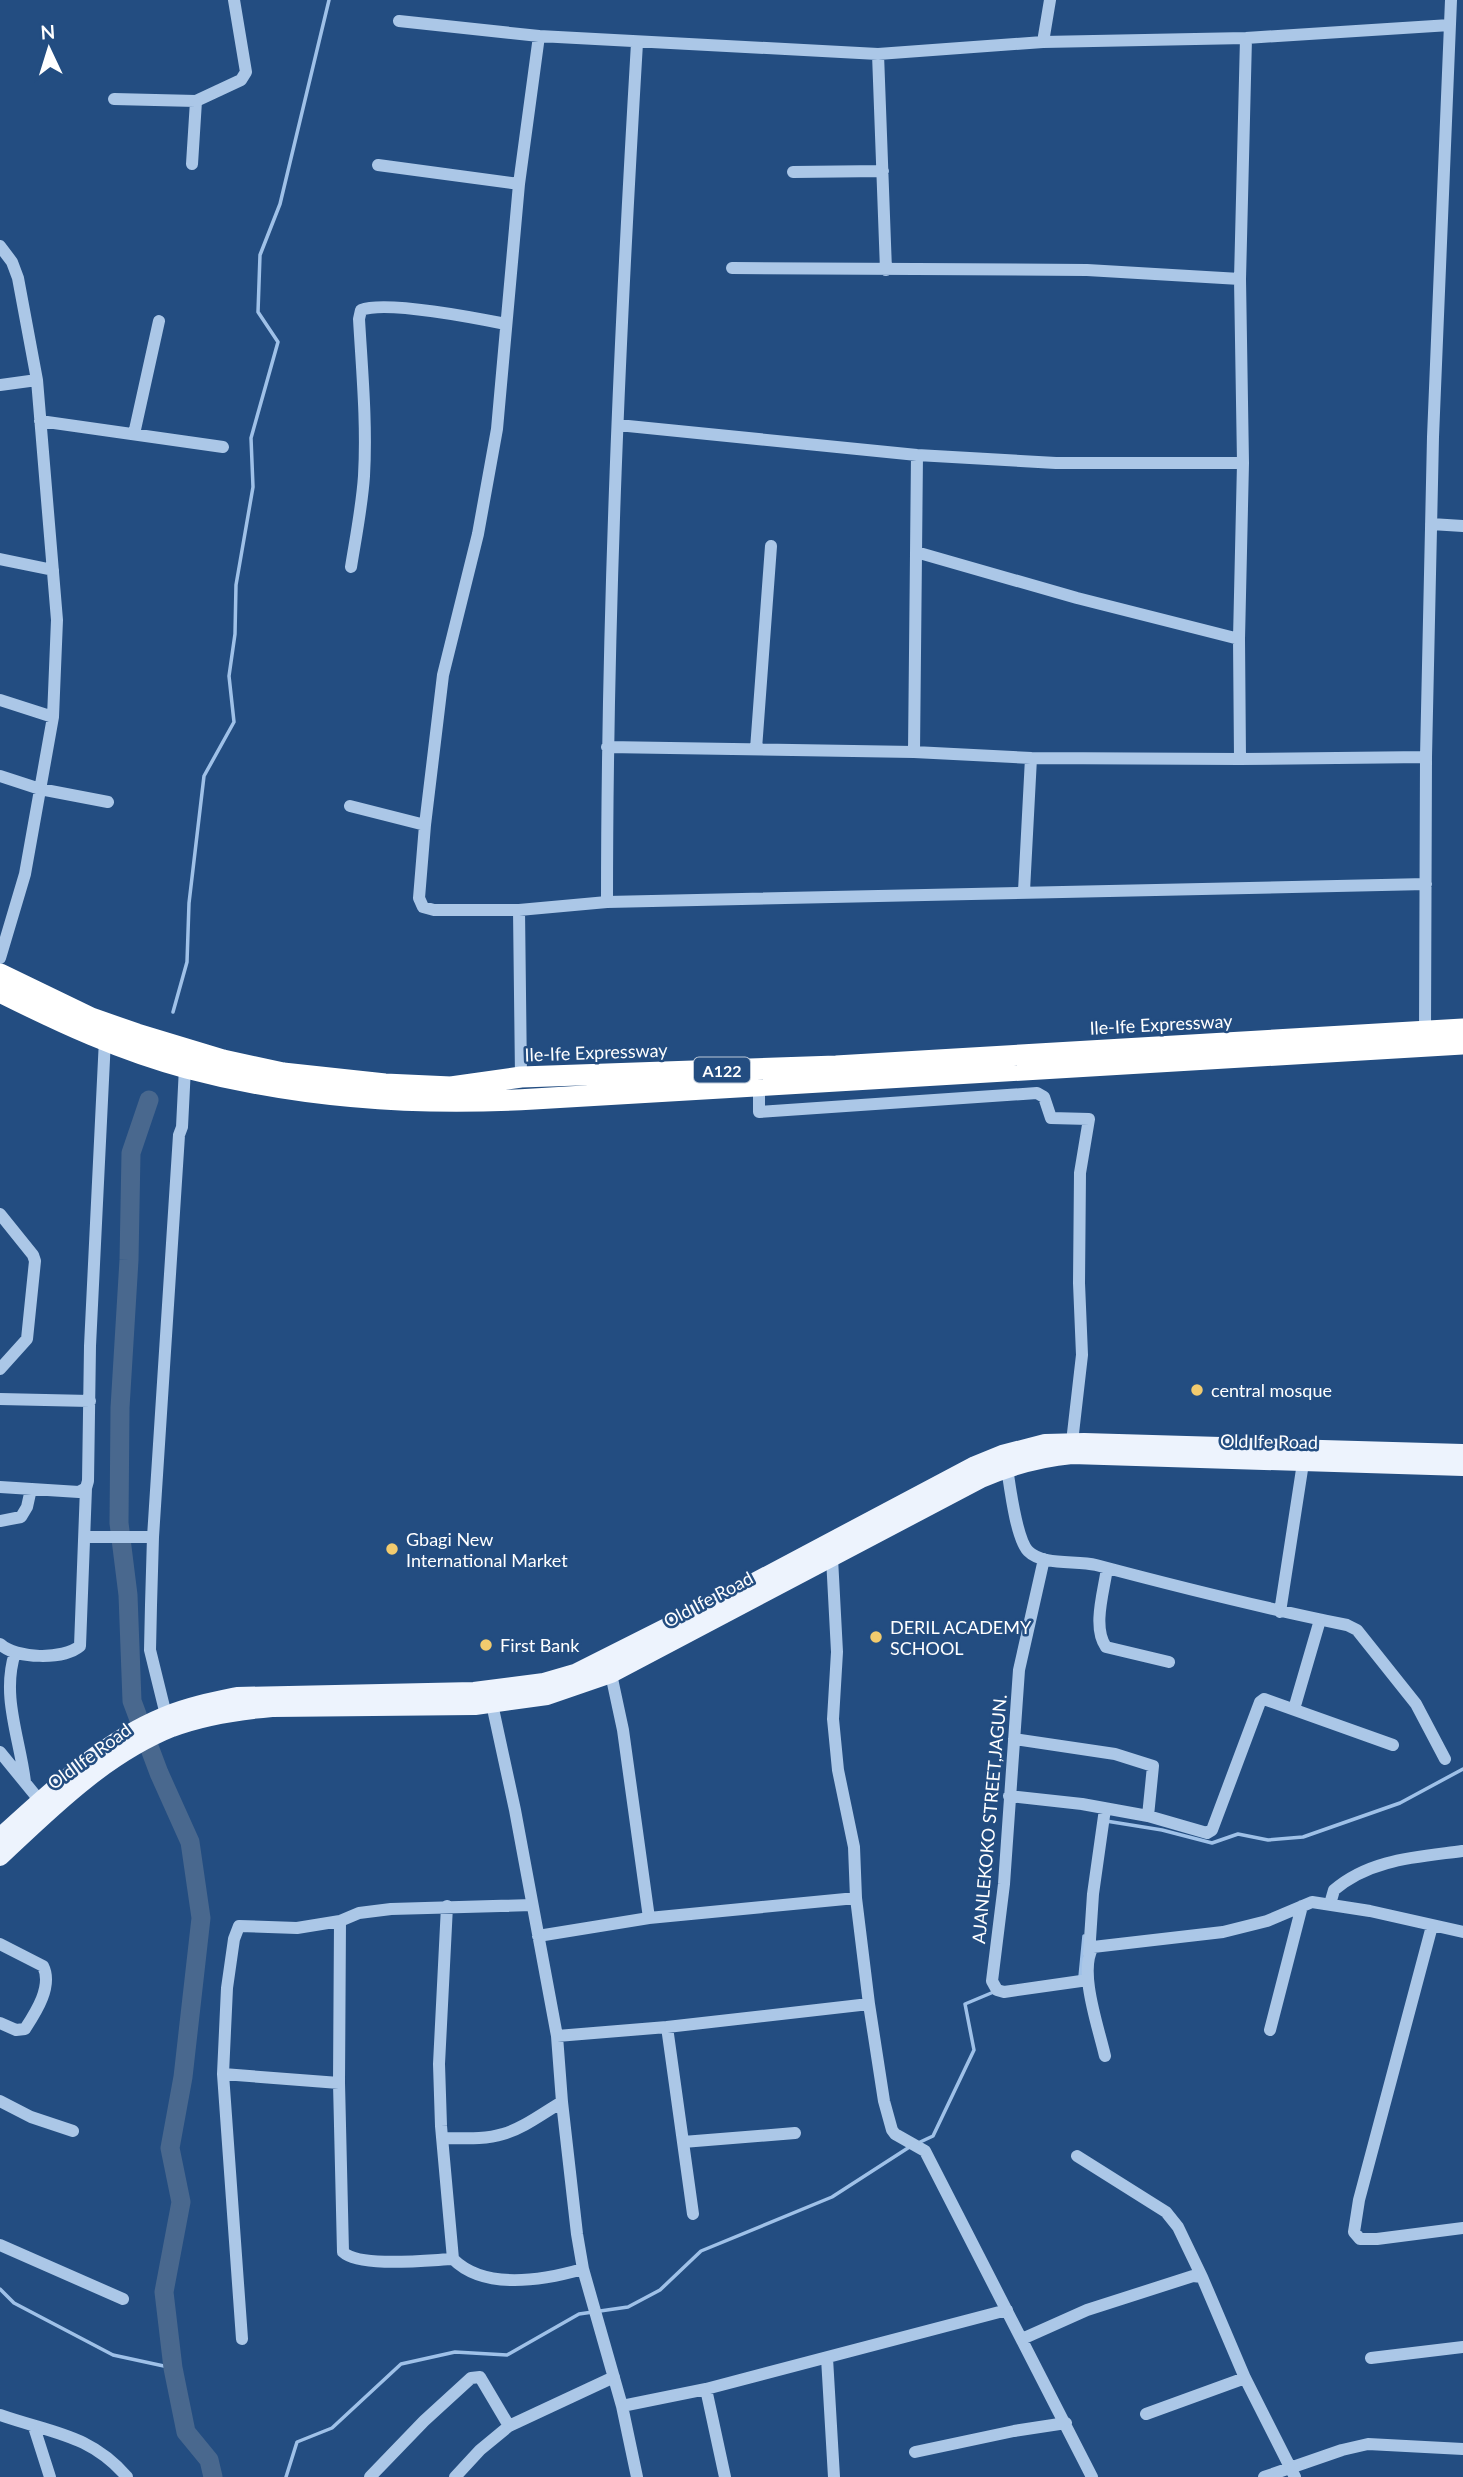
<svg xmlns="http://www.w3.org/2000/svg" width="1463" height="2477" font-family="Lato,sans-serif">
<rect width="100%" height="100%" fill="#234d81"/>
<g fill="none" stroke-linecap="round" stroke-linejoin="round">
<path stroke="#9fc1e8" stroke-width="3.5" d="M 173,1012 L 187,962 L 189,903 L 204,776 L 234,722 L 229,676 L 235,634 L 236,585 L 253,487 L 251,438 L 278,342 L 258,312 L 260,255 L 280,204 L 329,0
M 1106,1821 L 1162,1830 L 1212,1843 L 1238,1834 L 1268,1840 L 1303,1837 L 1400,1803 L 1463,1769
M 1080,1977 L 1084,1936
M 918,2143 L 933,2136 L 974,2050 L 965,2004 L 996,1991
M 0,2289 L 14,2303 L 113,2355 L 173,2368
M 286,2477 L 297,2442 L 332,2428 L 401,2364 L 455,2352 L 507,2355 L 579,2314 L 628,2307 L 660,2290 L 701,2251 L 832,2197 L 911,2146"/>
<path stroke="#49688e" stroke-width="19" d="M 149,1100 L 131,1153 L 129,1260 L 120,1408 L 119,1523 L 128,1595 L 132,1701 L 159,1773 L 190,1842 L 201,1918 L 183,2077 L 170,2148 L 181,2202 L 164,2292 L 173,2368 L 186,2432 L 209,2460 L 213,2477"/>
<path stroke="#abc7e7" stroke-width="12" d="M 399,21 L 539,36 L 878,54 L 1043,42 L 1246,38 L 1450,25
M 539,36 L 519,184 L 497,429 L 478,534 L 443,675 L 425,825 L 419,898 L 423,907 L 434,910 L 519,910 L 607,902 L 1426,884
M 1043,42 L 1050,0
M 878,54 L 886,270
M 114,99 L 196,101
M 192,164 L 196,101 L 241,80 L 246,72 L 234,0
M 378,165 L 519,184
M 793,172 L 883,171
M 0,246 L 12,262 L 18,278 L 37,380 L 57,620 L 53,717 L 25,874 L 0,958
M 732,268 L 1087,270 L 1240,279
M 0,385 L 37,380
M 40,421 L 223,447
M 618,425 L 917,455 L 1056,463 L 1243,463
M 134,434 L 159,321
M 1431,524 L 1463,526
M 916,552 L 1077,598 L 1239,639
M 0,559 L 53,570
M 351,567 C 356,536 362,506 364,476 C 367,424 362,371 359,319 L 361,310 C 386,300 476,318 506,324
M 0,700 L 53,717
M 607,747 L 914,752 L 1031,758 L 1240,759 L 1426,757
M 756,749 L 771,546
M 914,752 L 917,455
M 1240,759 L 1239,639 L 1243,463 L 1240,279 L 1246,38
M 0,776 L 40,789 L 108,802
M 350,806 L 425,825
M 1024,891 L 1031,758
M 607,902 C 607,615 620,329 637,43
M 519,910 L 521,1077
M 1425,1032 L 1426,757 L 1433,437 L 1451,0
M 759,1086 L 759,1112 L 1037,1093 L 1044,1097 L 1051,1118 L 1089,1119 L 1080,1173 L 1079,1283 L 1082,1355 L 1072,1442
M 0,1214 L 33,1255 L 35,1261 L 27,1339 L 0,1369
M 0,1399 L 90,1401
M 1007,1468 C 1010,1487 1016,1538 1028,1551 C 1043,1566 1076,1560 1096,1565 C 1179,1587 1263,1608 1347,1625 L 1357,1630 L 1416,1704 L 1445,1759
M 0,1487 L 79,1492 L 86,1488 L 88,1481 L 90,1346 L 105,1039
M 0,1521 L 21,1517 L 27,1507 L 31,1489
M 85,1537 L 153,1537
M 832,1558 L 837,1652 L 833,1719 L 838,1770 L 854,1847 L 856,1898 L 869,2004 L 884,2101 L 892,2130 L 895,2134 L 925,2151 L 1092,2477
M 1044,1559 L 1019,1670 L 1004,1884 L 992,1981 L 997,1990 L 1004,1992 L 1088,1980
M 1107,1568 C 1104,1591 1092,1627 1106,1647 L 1169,1662
M 1280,1612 L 1303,1463
M 0,1644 C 16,1659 63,1660 80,1646 L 86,1488
M 15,1653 C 1,1696 20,1739 25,1782
M 611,1674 L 623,1730 L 649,1918
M 492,1704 L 515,1810 L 557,2036 L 562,2102 L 577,2234 L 583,2269 L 622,2406 L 637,2477
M 1294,1709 L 1320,1620
M 166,1715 L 150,1650 L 151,1605 L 153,1537 L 179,1135 L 182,1127 L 185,1067
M 1014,1739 L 1115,1754 L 1153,1766 L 1148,1816 L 1207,1833 L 1212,1830 L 1260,1702 L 1264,1699 L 1393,1745
M 0,1752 L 40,1801
M 1009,1796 L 1082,1804 L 1148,1816
M 1330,1904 L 1334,1890 C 1370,1859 1417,1857 1462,1851
M 447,1906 L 439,2064 L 441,2126 L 453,2259
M 340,1921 L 339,2083 L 343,2252 C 360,2268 429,2260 453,2259 C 485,2291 544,2280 583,2269
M 1432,1926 L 1359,2200 L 1354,2232 L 1360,2239 L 1377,2239 L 1463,2228
M 538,1936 L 649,1918 L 856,1898
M 0,1944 L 43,1966 C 53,1986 36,2012 25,2029 L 16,2030 L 0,2023
M 1089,1954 L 1093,1894 L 1105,1809
M 667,2027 L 693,2214
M 1270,2030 L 1302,1906
M 557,2036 L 667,2027 L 869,2004
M 1105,2056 C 1099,2029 1078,1971 1093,1947 L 1223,1932 L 1267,1921 L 1312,1902 L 1370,1911 L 1463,1932
M 223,2074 L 339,2083
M 0,2101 L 31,2117 L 73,2131
M 442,2138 C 462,2138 484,2140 503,2134 C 524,2128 543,2113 562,2102
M 683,2142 L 795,2133
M 1077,2156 L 1166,2212 L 1178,2227 L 1202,2277
M 0,2245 L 123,2299
M 242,2339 L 223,2074 L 227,1988 L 234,1939 L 239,1926 L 297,1928 L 340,1921 L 359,1913 L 391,1909 L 532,1905
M 1022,2339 L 1087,2310 L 1193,2276 L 1202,2277 L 1245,2378 L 1295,2477
M 827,2358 L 834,2477
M 1371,2358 L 1463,2347
M 706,2389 L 725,2477
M 622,2406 L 706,2389 L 1007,2310
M 1146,2414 L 1245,2378
M 0,2415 C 51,2433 90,2434 127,2477
M 34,2427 L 50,2477
M 915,2452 L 1014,2431 L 1066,2423
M 370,2477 L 424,2421 L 471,2378 L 480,2377 L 509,2426
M 455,2477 L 480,2450 L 509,2426 L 614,2377
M 1264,2477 L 1342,2450 L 1368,2444 L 1463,2449"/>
<path stroke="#edf3fd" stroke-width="18" d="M 0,1837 C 50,1792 101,1742 164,1716 C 188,1706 213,1701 237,1696 L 474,1691 L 544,1682 L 575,1673 L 722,1599 L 975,1465 L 1002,1454 L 1045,1443 L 1084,1442 L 1463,1453
M 0,1857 C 51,1809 105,1755 172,1728 C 204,1716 237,1711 272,1708 L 475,1706 L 547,1696 L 611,1674 L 981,1479 C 1011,1466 1040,1458 1072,1455 L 1463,1467"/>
<path stroke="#fff" stroke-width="21" d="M 0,974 L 91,1018 L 137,1034 L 223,1060 L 283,1073 L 385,1084 L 451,1087 L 521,1077 L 836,1066 L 1463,1029
M 0,992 C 60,1022 122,1051 187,1068 C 300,1098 417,1106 534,1099 L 1463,1044"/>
</g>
<g fill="#f2cb6e" stroke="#234d81" stroke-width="2.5">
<circle cx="1197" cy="1390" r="7"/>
<circle cx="392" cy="1549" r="7"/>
<circle cx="876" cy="1637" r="7"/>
<circle cx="486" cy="1645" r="7"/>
</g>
<g text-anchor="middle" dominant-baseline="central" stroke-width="5" stroke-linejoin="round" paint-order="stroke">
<rect fill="#234d81" stroke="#bdcad9" stroke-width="2" x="694" y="1057.5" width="56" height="25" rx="5"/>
<g font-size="16" font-weight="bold" fill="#fff">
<text x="722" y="1070">A122</text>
</g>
<g font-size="18" fill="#fff" stroke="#234d81">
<text transform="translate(1161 1024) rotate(-3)">Ile-Ife Expressway</text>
<text transform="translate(596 1052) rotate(-2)">Ile-Ife Expressway</text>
<text transform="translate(1269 1441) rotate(1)">Old Ife Road</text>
<text transform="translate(708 1599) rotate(-28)">Old Ife Road</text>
<text transform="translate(89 1756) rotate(-36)">Old Ife Road</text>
<text transform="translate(989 1819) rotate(-85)">AJANLEKOKO STREET,JAGUN.</text>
</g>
<g font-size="18" fill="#fff" stroke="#234d81" text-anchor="start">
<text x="1211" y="1390">central mosque</text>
<text x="406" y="1539">Gbagi New<tspan x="406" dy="21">International Market</tspan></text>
<text x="890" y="1627">DERIL ACADEMY<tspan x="890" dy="21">SCHOOL</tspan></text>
<text x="500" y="1645">First Bank</text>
</g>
</g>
<g transform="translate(49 49) rotate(356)" stroke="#234d81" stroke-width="5" paint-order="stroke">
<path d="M0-5L12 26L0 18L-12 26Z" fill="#ffffff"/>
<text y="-10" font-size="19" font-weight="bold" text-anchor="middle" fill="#ffffff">N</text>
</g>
</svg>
